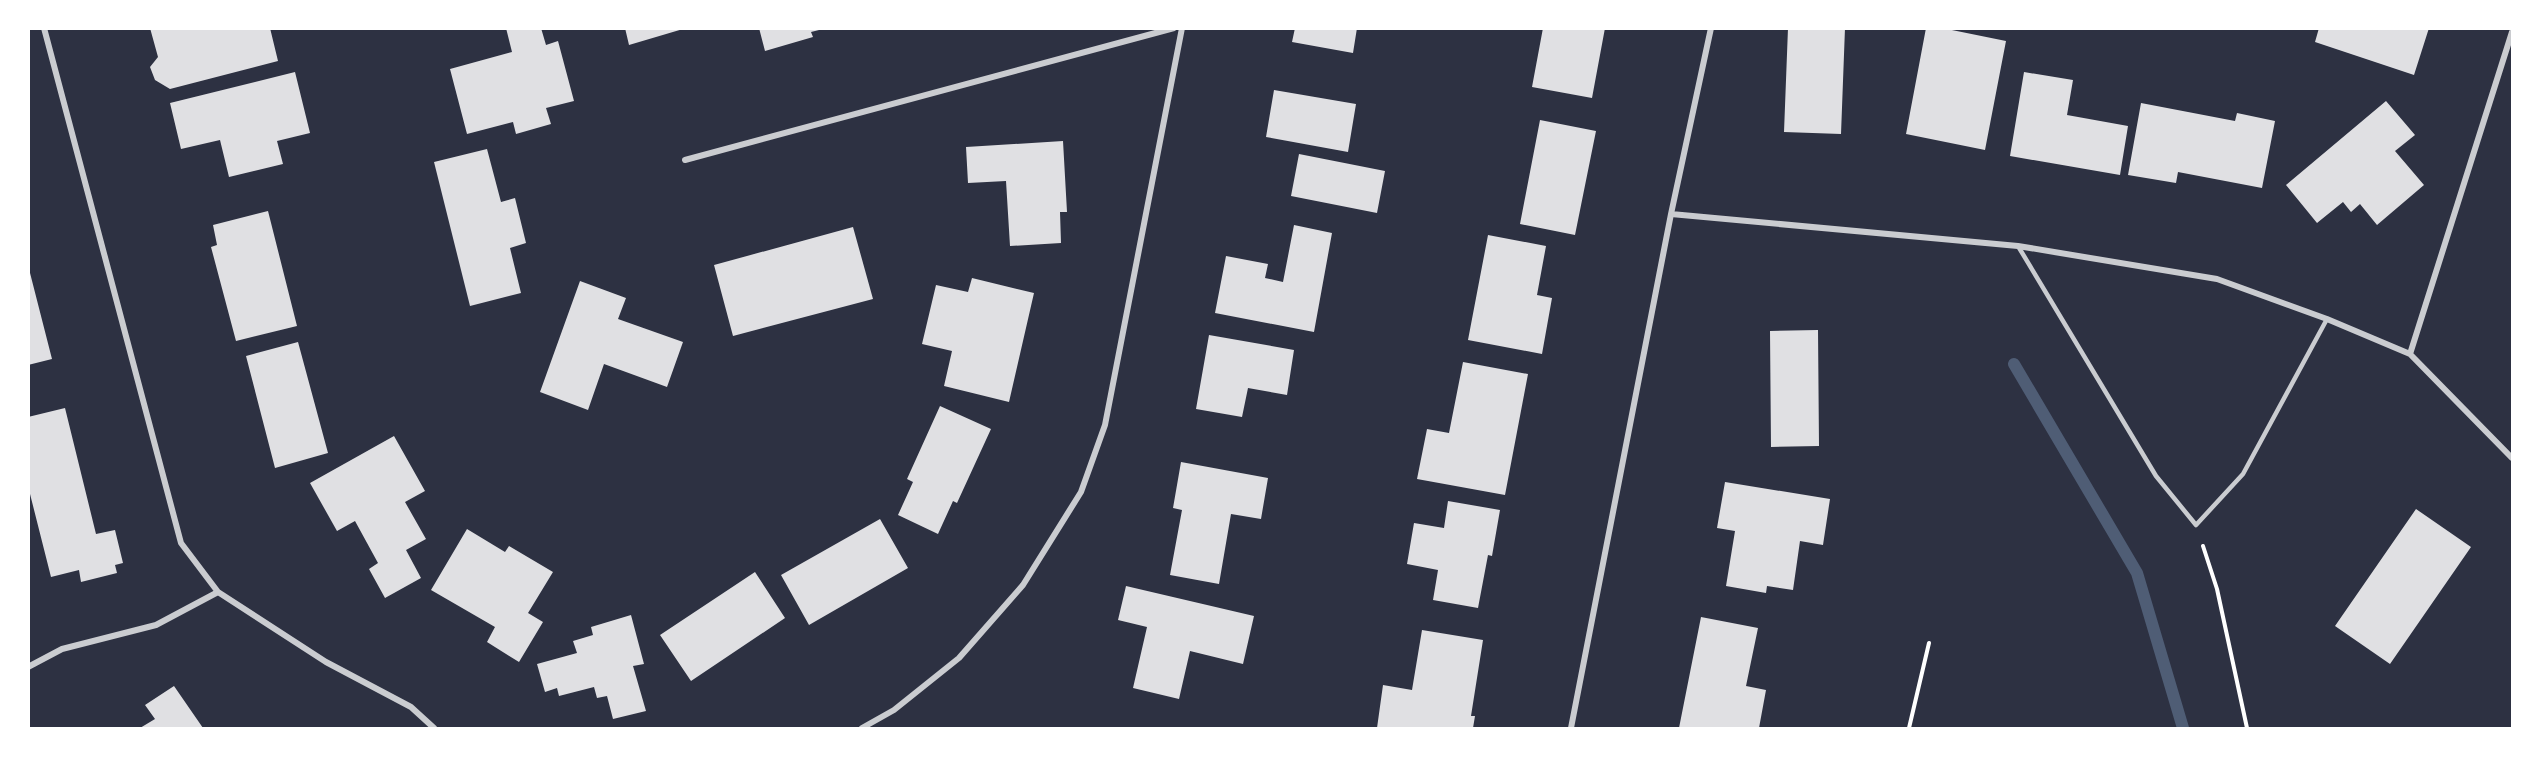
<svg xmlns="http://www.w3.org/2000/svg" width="2541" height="757" font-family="'Playfair Display',serif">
<rect width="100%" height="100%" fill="#2d3142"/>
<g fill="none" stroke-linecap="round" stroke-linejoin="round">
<path stroke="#4f5d75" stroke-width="12" d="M 2014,364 L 2137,573 L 2183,728"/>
</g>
<path fill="#e0e0e3" d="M 150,28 L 270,28 L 278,61 L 170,89 L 155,80 L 150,67 L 158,57 Z
M 506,28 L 541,28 L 546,45 L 558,41 L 574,101 L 546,108 L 551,124 L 516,134 L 513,122 L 467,134 L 450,69 L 512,52 Z
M 625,28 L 683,28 L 683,29 L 629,45 Z
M 759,28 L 823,28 L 823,29 L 811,32 L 813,37 L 765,51 Z
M 1295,28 L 1357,28 L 1353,53 L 1292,42 Z
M 1543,28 L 1605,28 L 1592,98 L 1532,87 Z
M 1788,28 L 1845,28 L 1841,134 L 1784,132 Z
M 1926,28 L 1942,28 L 2006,41 L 1985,150 L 1906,134 Z
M 2319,28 L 2429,28 L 2414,75 L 2315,42 Z
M 295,72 L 310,133 L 277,141 L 283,164 L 229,177 L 220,140 L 181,149 L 170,103 Z
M 2024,72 L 2073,80 L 2067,115 L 2128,126 L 2120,175 L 2010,156 Z
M 1274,90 L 1356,104 L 1348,152 L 1266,137 Z
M 2386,101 L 2415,135 L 2395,151 L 2424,185 L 2377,225 L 2360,204 L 2351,212 L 2343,202 L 2317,223 L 2286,185 Z
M 2141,103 L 2235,121 L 2237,113 L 2275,121 L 2262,188 L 2178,172 L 2176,183 L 2128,175 Z
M 1540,120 L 1596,131 L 1575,235 L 1520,224 Z
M 1063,141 L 1067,212 L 1060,212 L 1061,243 L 1010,246 L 1006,181 L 968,183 L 966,147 Z
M 487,149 L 501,202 L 515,198 L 526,243 L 510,248 L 521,293 L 470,306 L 434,162 Z
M 1299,154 L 1385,171 L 1377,213 L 1291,196 Z
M 268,211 L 297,326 L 236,341 L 211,247 L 217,245 L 213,225 Z
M 1294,225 L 1332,233 L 1314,332 L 1215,313 L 1226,256 L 1268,264 L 1265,278 L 1283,282 Z
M 853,227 L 873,299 L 733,336 L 714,265 Z
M 1488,235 L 1546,246 L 1537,295 L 1552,298 L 1542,354 L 1468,340 Z
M 29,269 L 52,359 L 28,365 L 28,270 Z
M 972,278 L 1034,293 L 1009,402 L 944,386 L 952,351 L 922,344 L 936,285 L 968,292 Z
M 580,281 L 626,298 L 618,319 L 683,342 L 667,387 L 604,364 L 588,410 L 540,392 Z
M 1818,330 L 1819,446 L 1771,447 L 1770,331 Z
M 1209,335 L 1294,350 L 1287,395 L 1248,388 L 1242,417 L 1196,409 Z
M 298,342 L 328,453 L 275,468 L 246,356 Z
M 1463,362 L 1528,374 L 1505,495 L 1417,479 L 1427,429 L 1449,433 Z
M 940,406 L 991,429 L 957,503 L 953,501 L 938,534 L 898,515 L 913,482 L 907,479 Z
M 65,408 L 96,534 L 115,530 L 123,563 L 115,565 L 117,573 L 81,582 L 79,570 L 51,577 L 28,486 L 28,417 Z
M 394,436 L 425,491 L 405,502 L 426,539 L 406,550 L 421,578 L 385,598 L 369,569 L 378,563 L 355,521 L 337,531 L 310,483 Z
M 1181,462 L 1268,478 L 1261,519 L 1231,514 L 1219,584 L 1170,575 L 1182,510 L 1173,508 Z
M 1725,482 L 1830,499 L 1823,545 L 1800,541 L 1793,590 L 1767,586 L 1766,593 L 1726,586 L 1735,531 L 1717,528 Z
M 1448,501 L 1500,510 L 1492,556 L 1488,555 L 1478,608 L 1433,600 L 1438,570 L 1407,564 L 1414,523 L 1444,528 Z
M 2416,509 L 2471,547 L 2390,664 L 2335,626 Z
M 880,519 L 908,568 L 809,625 L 781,575 Z
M 467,529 L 505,552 L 509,546 L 553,572 L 528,613 L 543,622 L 519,662 L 487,642 L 495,627 L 431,590 Z
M 755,572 L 785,618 L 691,681 L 660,635 Z
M 1126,586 L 1254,616 L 1243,664 L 1190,651 L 1179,699 L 1133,688 L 1147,627 L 1118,620 Z
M 631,615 L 644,664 L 633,666 L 646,711 L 613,719 L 607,696 L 597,698 L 594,687 L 559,696 L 557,688 L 545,692 L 537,664 L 577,653 L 573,641 L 593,635 L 591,627 Z
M 1701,617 L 1758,628 L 1746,686 L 1766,690 L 1759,728 L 1679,728 Z
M 1422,630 L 1483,640 L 1471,716 L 1475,716 L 1473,728 L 1377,728 L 1383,685 L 1412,690 Z
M 174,686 L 203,728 L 140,728 L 155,719 L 145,705 Z"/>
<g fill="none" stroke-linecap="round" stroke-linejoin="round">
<path stroke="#fff" stroke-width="4" d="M 2203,546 L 2217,589 L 2247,728
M 1909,728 L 1929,643"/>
<path stroke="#caccd0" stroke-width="4.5" d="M 2018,246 L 2156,476 L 2196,525 L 2243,474 L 2327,319"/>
<path stroke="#caccd0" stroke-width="6" d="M 44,28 L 181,543 L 218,592 L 326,662 L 411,707 L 434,728
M 685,160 L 1174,28
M 1671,214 L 2018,246 L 2217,279 L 2327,319 L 2410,354 L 2512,458
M 2410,354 L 2512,32
M 28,667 L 62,649 L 156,625 L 218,592
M 862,728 L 894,710 L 959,658 L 1023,585 L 1081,492 L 1105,425 L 1182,28
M 1571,728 L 1671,214 L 1711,28"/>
</g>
<rect width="2541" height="757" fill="none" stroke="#ffffff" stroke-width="60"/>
</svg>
